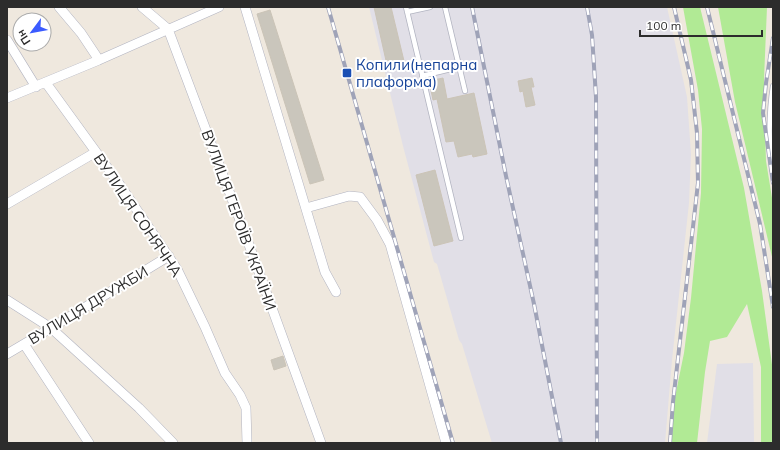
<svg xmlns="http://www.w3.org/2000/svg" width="780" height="450" font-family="Mulish,sans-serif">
<rect width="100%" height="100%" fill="#efe8de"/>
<path fill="#e1dfe7" d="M 369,7 L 667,7 L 687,97 L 691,154 L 689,203 L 672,360 L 665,443 L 492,443 L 462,344 L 459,340 L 437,264 L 434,262 L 403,146 Z
M 753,363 L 754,443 L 707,443 L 717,364 Z"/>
<path fill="#b1ea95" d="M 683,7 L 700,7 L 744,188 L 762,291 L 773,372 L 773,443 L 761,443 L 761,367 L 747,304 L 727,337 L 710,341 L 705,372 L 697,443 L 670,443 L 673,407 L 684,353 L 691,298 L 701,193 L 702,129 L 698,90 Z
M 718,7 L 767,7 L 764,79 L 765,130 L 766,161 L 773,204 L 773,261 L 735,102 Z"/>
<path fill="#cac6bc" stroke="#cbc4b7" d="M 374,7 L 391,7 L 404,61 L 387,65 Z
M 270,10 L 324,180 L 310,184 L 257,14 Z
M 443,78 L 447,99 L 474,93 L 487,154 L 473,157 L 472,154 L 458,157 L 454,141 L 446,142 L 437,99 L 433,100 L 429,81 Z
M 532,78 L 534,87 L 531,87 L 535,105 L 526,107 L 523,91 L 520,92 L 518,81 Z
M 435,170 L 453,241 L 434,246 L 416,175 Z
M 283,356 L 286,366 L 274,370 L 271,360 Z"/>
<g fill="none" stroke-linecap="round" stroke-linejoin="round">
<g stroke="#b2b4c1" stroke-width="6">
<path id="lane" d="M 406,7 L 461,238
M 445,7 L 465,91
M 407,12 L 430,7
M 422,76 L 459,67
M 773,86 C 769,112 768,147 773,172"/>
</g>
<g stroke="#b2b4c1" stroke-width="10">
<path id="street" d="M 59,7 L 81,33 L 99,60
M 142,7 L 168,29 L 244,231 L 321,443
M 245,7 L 325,272 L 336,292
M 7,40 L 36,87
M 46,83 L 120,185 L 177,269 L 205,327 L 225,373 L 240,395 L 246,408 L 247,443
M 7,98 L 99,60 L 219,7
M 7,204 L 96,152
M 306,208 L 349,196 L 360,197 L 377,220 L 390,244 L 446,443
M 7,300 L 51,328 L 139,408 L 173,443
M 24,344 L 89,443
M 7,354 L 51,328 L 169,256"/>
</g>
<use href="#lane" stroke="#fff" stroke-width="4.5"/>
<use href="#street" stroke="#fff" stroke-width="9"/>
<g stroke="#9fa3b8" stroke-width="4">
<path id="rail" d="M 328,7 L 453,443
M 472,7 L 506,176 L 534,304 L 561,443
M 587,7 L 592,35 L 596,97 L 597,443
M 707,7 L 760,224 L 773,307
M 773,38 L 766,83 L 763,113 L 773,183
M 670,443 L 673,402 L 698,183 L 697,133 L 691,80 L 674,7"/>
</g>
<use href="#rail" stroke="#fff" stroke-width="2.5" stroke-dasharray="8" stroke-linecap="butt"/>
</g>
<rect fill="#1a4fb4" stroke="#fff" stroke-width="1.5" x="342" y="68" width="10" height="10" rx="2"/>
<g text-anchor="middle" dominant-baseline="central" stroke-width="4" stroke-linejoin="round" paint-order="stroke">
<g font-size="15" fill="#164399" stroke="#fff" text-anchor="start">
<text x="356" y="64">Копили(непарна<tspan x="356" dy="17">плаформа)</tspan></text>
</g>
<g font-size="15" fill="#2c2c2c" stroke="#fff">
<text transform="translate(138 215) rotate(56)">ВУЛИЦЯ СОНЯЧНА</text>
<text transform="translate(239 220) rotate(70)">ВУЛИЦЯ ГЕРОЇВ УКРАЇНИ</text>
<text transform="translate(88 305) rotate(-31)">ВУЛИЦЯ ДРУЖБИ</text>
</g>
</g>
<rect width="780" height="450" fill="none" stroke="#2c2c2c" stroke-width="16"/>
<g transform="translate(32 32) rotate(238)"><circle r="19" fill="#ffffff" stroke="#ababab"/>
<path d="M0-3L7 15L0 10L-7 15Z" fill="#3b5bff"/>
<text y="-6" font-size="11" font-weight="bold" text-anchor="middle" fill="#2c2c2c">Пн</text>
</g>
<path d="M640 30v6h122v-6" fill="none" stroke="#2c2c2c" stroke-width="2"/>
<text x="646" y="30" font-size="12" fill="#2c2c2c" stroke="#ffffff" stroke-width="3" paint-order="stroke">100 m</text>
</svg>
